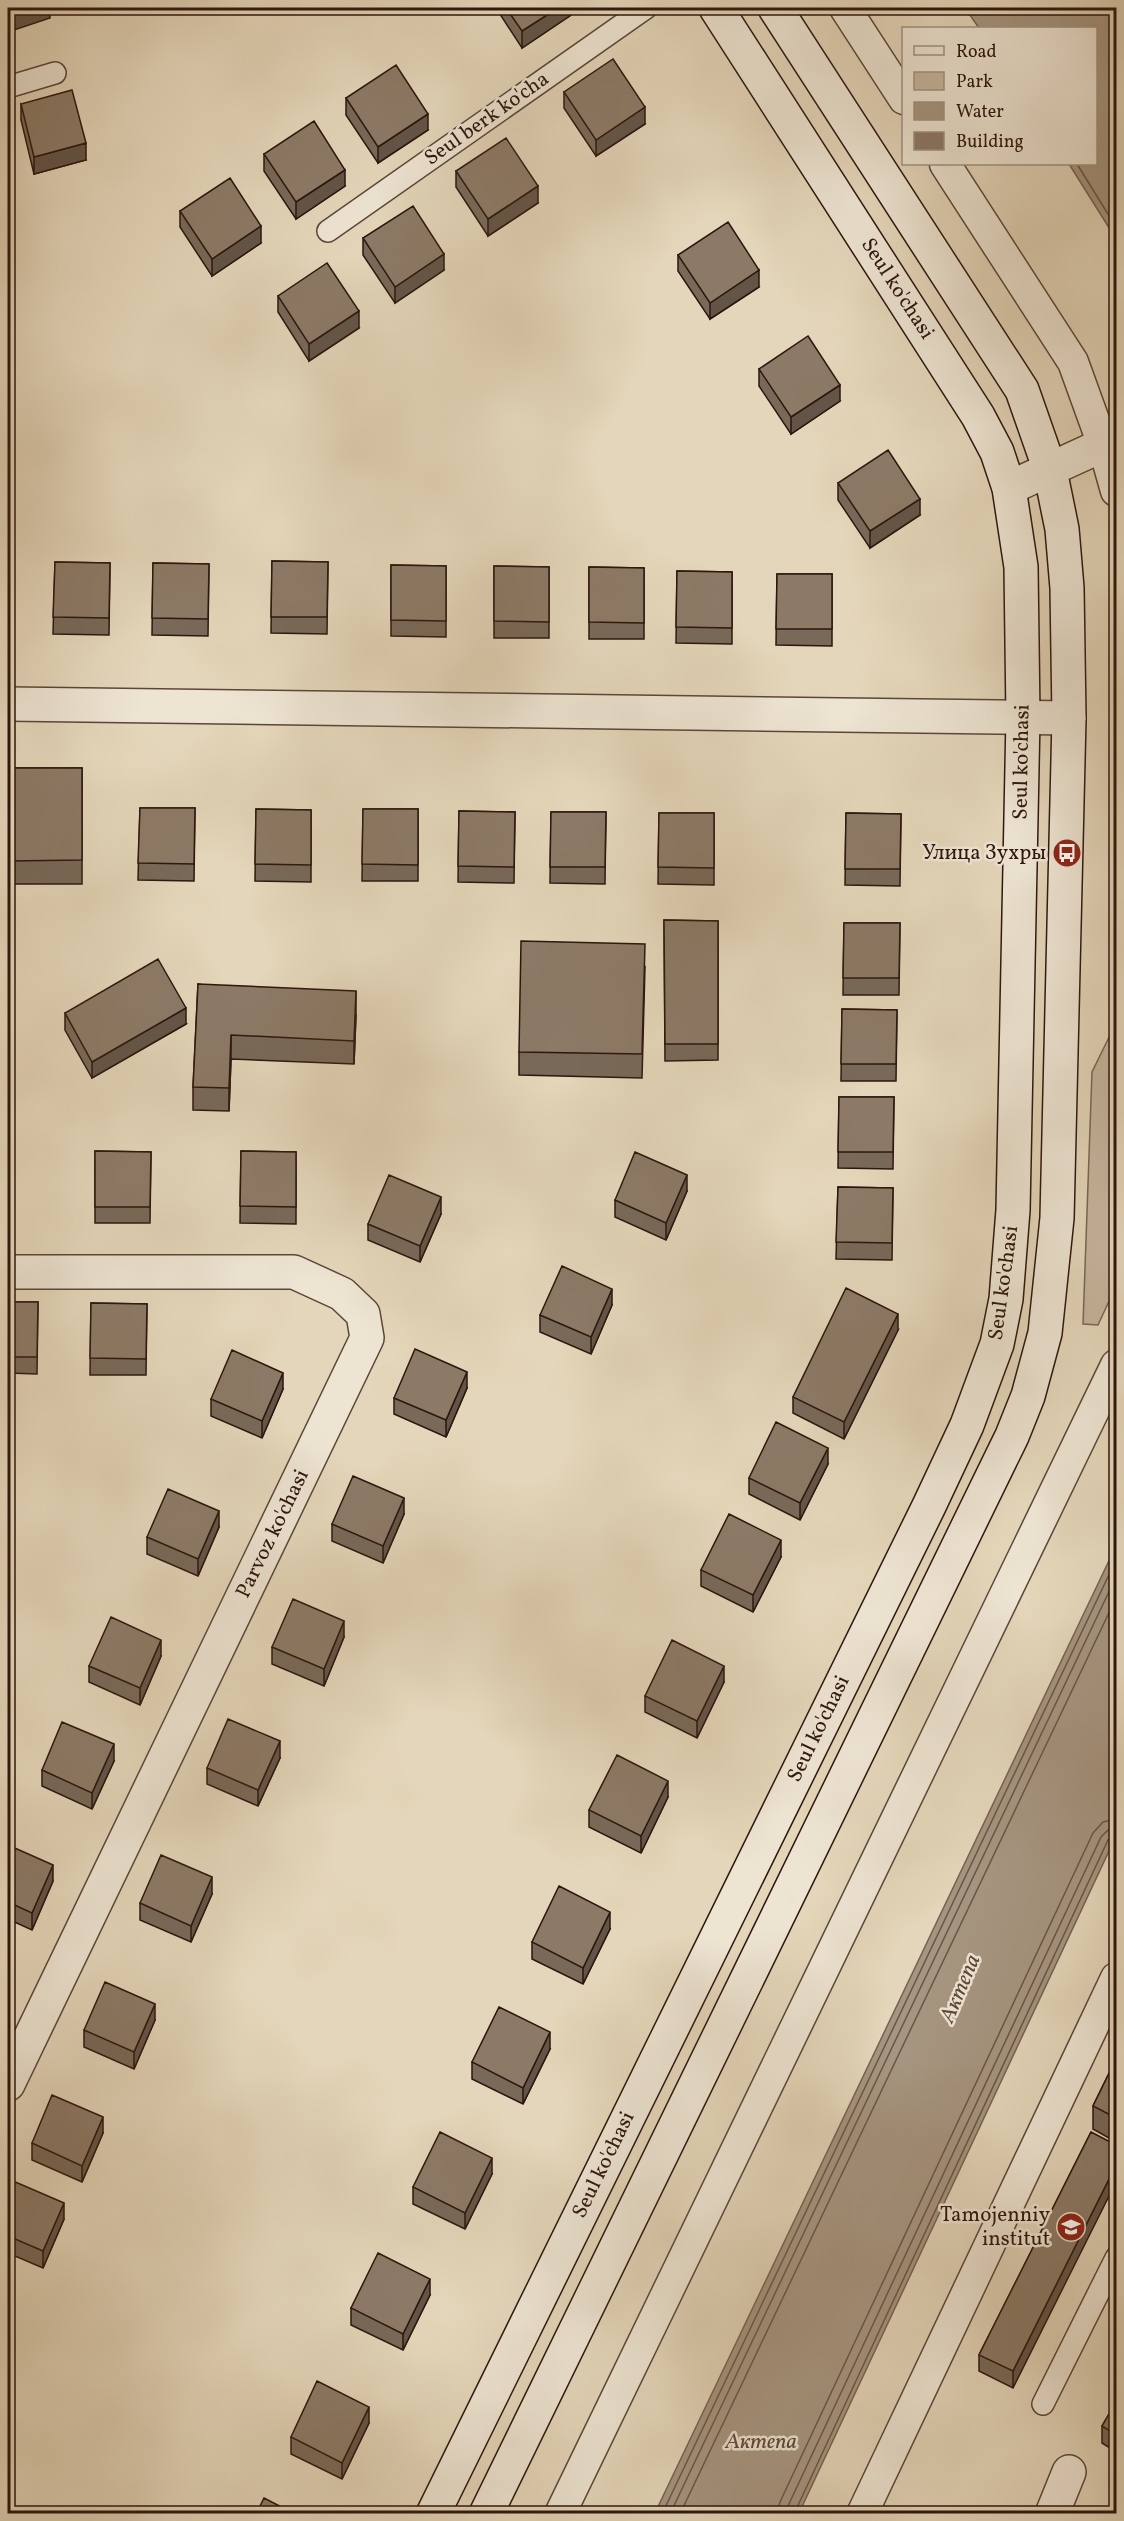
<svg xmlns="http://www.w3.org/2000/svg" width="1124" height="2521" font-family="Vollkorn,serif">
<rect width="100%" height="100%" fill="#e4d6ba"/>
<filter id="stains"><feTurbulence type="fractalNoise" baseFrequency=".00333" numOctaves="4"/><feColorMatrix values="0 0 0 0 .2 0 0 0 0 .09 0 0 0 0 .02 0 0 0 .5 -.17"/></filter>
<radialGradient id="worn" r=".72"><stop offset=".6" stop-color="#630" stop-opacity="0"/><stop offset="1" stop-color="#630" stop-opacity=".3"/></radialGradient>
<path fill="#c5b59d" stroke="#796656" stroke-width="1.5" d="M 1116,1023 L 1116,1286 L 1098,1325 L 1083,1324 L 1092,1072 Z"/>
<path fill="#a69580" stroke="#766252" stroke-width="1.5" d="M 965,8 L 1116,8 L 1116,239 L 1069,164 L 1096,164 L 1096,28 L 979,28 Z
M 1116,1546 L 1116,1836 L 799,2513 L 655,2513 Z"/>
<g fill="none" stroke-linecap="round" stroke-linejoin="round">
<path stroke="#6a5647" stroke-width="1.5" d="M 1077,164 L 1116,227
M 662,2514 L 1116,1560
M 670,2514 L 1116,1577
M 680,2514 L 1116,1598
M 777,2514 L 780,2502 L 1093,1833 L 1103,1822 L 1116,1819
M 786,2514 L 788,2506 L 1101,1837 L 1108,1830 L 1116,1828
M 794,2514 L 1108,1840 L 1116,1836"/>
<g stroke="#5b4639" stroke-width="24">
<path id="service" d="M 8,87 L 55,73
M 328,231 L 646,8
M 1043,2404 L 1116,2258"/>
</g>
<g stroke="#5b4639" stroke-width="33">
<path id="pedestrian" d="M 845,8 L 904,99
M 945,164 L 1073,362 L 1103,445 L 1116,491
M 560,2514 L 1116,1365
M 862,2514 L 1116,1978"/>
</g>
<g stroke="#5b4639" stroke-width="36">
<path id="minor" d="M 1009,488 L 1116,439
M 8,704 L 1069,718
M 8,1272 L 294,1272 L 342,1294 L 363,1314 L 367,1338 L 8,2084
M 1052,2514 L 1069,2472"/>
</g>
<g stroke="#2d160e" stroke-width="36">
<path id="secondary" d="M 433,2514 L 929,1506 L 967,1425 L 997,1344 L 1006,1299 L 1013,1210 L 1023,718 L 1021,567 L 1009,488 L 997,452 L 978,416 L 716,8
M 486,2514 L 1012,1436 L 1028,1396 L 1045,1333 L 1057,1218 L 1069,718 L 1067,588 L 1062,529 L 1050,470 L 1022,390 L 775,8"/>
</g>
<use href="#service" stroke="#ede4d2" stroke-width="21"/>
<use href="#pedestrian" stroke="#ede4d2" stroke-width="30"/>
<use href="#minor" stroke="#ede4d2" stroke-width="33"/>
<use href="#secondary" stroke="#ede4d2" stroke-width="33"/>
</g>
<path fill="#786959" stroke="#2d160e" stroke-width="1.5" d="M 496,8 L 571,8 L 571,15 L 522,48 Z
M 564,92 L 645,124 L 596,156 L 564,108 Z
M 346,98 L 428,130 L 378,163 L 346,115 Z
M 21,104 L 86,160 L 34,174 L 21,120 Z
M 264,154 L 345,186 L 296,219 L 264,171 Z
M 456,171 L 538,203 L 488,236 L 456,187 Z
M 180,211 L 261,243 L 212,276 L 180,227 Z
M 363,238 L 444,270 L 395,303 L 363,255 Z
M 678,255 L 759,287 L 710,319 L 678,271 Z
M 278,296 L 359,328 L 309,361 L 278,312 Z
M 759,369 L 840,401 L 791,434 L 759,386 Z
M 838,483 L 920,515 L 870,548 L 838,500 Z
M 272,561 L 328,562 L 327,634 L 271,633 Z
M 55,562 L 110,563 L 109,635 L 53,634 Z
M 153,563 L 209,564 L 208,636 L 152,635 Z
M 391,565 L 446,566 L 446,637 L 391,636 Z
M 494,566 L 549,567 L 549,638 L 494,638 Z
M 589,567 L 644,568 L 644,639 L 589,639 Z
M 677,571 L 732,572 L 732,644 L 676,643 Z
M 777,574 L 832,574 L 832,646 L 776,645 Z
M 8,768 L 82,768 L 82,884 L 8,884 Z
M 140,808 L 195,808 L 194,881 L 138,880 Z
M 256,809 L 311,810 L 311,882 L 255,881 Z
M 363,809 L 418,809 L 418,881 L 362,881 Z
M 459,811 L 515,812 L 514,883 L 458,882 Z
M 551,812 L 606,812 L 605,884 L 550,883 Z
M 659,813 L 714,813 L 714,885 L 658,884 Z
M 846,813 L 901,814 L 900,886 L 845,885 Z
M 664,920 L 718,921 L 718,1060 L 665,1061 Z
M 844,923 L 900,923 L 899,995 L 843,995 Z
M 645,967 L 642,1078 L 519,1075 L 519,1052 Z
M 198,984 L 356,1015 L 354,1064 L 231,1059 L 229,1111 L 193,1110 L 193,1087 Z
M 842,1009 L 897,1010 L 896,1081 L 841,1081 Z
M 65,1013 L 186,1024 L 92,1078 L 65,1030 Z
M 839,1097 L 894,1097 L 893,1169 L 838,1168 Z
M 95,1151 L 151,1152 L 150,1223 L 95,1223 Z
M 241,1151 L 296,1152 L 296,1224 L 240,1223 Z
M 838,1187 L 893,1188 L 892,1260 L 836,1259 Z
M 687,1191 L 666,1240 L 615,1217 L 615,1200 Z
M 441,1214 L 420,1262 L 368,1240 L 368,1224 Z
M 8,1302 L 38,1302 L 37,1374 L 8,1373 Z
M 91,1303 L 147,1304 L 146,1375 L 90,1375 Z
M 612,1305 L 591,1354 L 540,1332 L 540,1315 Z
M 898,1330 L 844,1439 L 793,1413 L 793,1397 Z
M 467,1388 L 446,1437 L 394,1414 L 394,1398 Z
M 283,1389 L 262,1438 L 211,1416 L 211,1399 Z
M 828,1464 L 800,1520 L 749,1494 L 749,1478 Z
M 404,1514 L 383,1563 L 332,1541 L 332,1524 Z
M 219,1527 L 198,1576 L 147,1554 L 147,1537 Z
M 781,1557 L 753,1612 L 701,1586 L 701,1570 Z
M 344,1637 L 324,1686 L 272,1664 L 272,1647 Z
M 161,1656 L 140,1705 L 89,1682 L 89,1666 Z
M 724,1682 L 697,1738 L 645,1712 L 645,1696 Z
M 280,1758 L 258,1806 L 207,1784 L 207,1768 Z
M 114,1761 L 92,1809 L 42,1786 L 42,1770 Z
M 668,1797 L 641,1853 L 589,1827 L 589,1810 Z
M 8,1845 L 53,1881 L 32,1930 L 8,1919 Z
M 212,1894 L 191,1942 L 140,1920 L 140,1903 Z
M 610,1929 L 583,1984 L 532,1959 L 532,1942 Z
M 155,2020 L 134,2069 L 84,2047 L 84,2030 Z
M 550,2049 L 523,2104 L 472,2079 L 472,2062 Z
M 1116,2059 L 1116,2142 L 1093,2129 L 1093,2106 Z
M 1091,2132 L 1013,2388 L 979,2371 L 979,2355 Z
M 103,2133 L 82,2182 L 32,2160 L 32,2143 Z
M 492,2174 L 465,2229 L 413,2204 L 413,2187 Z
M 8,2193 L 64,2219 L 43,2268 L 8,2253 Z
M 430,2295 L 403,2350 L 351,2325 L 351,2308 Z
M 1116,2402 L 1116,2452 L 1102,2443 L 1102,2426 Z
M 369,2423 L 342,2479 L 291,2454 L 291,2437 Z"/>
<path fill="#625548" stroke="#2d160e" stroke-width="1.5" d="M 32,8 L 50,8 L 50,18 L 8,32 L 8,16 Z
M 558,8 L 571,8 L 571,15 L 522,48 L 522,31 Z
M 645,107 L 645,124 L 596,156 L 596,140 Z
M 428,114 L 428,130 L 378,163 L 378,147 Z
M 86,143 L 86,160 L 34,174 L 34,157 Z
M 345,170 L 345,186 L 296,219 L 296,202 Z
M 538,186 L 538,203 L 488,236 L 488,219 Z
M 261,226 L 261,243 L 212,276 L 212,259 Z
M 444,254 L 444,270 L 395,303 L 395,287 Z
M 759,270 L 759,287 L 710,319 L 710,303 Z
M 359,311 L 359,328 L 309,361 L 309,344 Z
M 840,385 L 840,401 L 791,434 L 791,417 Z
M 920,499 L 920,515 L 870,548 L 870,531 Z
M 356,991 L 356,1015 L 354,1064 L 354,1041 Z
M 186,1008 L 186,1024 L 92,1078 L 92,1062 Z
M 231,1035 L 231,1059 L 229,1111 L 229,1088 Z
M 687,1175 L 687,1191 L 666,1240 L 666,1223 Z
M 441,1197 L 441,1214 L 420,1262 L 420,1246 Z
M 612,1289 L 612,1305 L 591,1354 L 591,1337 Z
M 898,1314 L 898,1330 L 844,1439 L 844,1422 Z
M 467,1372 L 467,1388 L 446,1437 L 446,1420 Z
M 283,1373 L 283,1389 L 262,1438 L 262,1421 Z
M 828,1448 L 828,1464 L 800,1520 L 800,1503 Z
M 404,1498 L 404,1514 L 383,1563 L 383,1546 Z
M 219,1511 L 219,1527 L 198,1576 L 198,1559 Z
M 781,1540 L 781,1557 L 753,1612 L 753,1595 Z
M 344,1621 L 344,1637 L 324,1686 L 324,1669 Z
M 161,1640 L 161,1656 L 140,1705 L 140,1688 Z
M 724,1666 L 724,1682 L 697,1738 L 697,1721 Z
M 280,1741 L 280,1758 L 258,1806 L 258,1790 Z
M 114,1744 L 114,1761 L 92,1809 L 92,1793 Z
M 668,1781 L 668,1797 L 641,1853 L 641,1836 Z
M 53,1865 L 53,1881 L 32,1930 L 32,1913 Z
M 212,1877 L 212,1894 L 191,1942 L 191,1926 Z
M 610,1912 L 610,1929 L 583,1984 L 583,1968 Z
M 155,2004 L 155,2020 L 134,2069 L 134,2052 Z
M 550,2032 L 550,2049 L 523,2104 L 523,2088 Z
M 103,2117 L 103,2133 L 82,2182 L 82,2166 Z
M 492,2158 L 492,2174 L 465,2229 L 465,2213 Z
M 1116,2165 L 1116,2182 L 1013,2388 L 1013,2371 Z
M 64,2203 L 64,2219 L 43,2268 L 43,2251 Z
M 430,2279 L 430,2295 L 403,2350 L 403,2334 Z
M 369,2407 L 369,2423 L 342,2479 L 342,2463 Z"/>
<path fill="#8c7a67" stroke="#2d160e" stroke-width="1.5" d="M 8,8 L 32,8 L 8,16 Z
M 506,8 L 558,8 L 522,31 Z
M 613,59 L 645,107 L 596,140 L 564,92 Z
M 396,65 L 428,114 L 378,147 L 346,98 Z
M 72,90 L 86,143 L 34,157 L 21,104 Z
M 314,121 L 345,170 L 296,202 L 264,154 Z
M 506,138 L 538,186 L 488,219 L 456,171 Z
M 230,178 L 261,226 L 212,259 L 180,211 Z
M 413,206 L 444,254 L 395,287 L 363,238 Z
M 728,222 L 759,270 L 710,303 L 678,255 Z
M 327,263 L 359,311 L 309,344 L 278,296 Z
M 808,336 L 840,385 L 791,417 L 759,369 Z
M 888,450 L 920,499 L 870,531 L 838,483 Z
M 272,561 L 328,562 L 327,617 L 271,617 Z
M 55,562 L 110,563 L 109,618 L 53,617 Z
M 153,563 L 209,564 L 208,619 L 152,618 Z
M 391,565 L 446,566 L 446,621 L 391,620 Z
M 494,566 L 549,567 L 549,622 L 494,621 Z
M 589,567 L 644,568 L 644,623 L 589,622 Z
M 677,571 L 732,572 L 732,628 L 676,627 Z
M 777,574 L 832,574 L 832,629 L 776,629 Z
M 8,768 L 82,768 L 82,860 L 8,861 Z
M 140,808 L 195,808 L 194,864 L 138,863 Z
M 256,809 L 311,810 L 311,865 L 255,864 Z
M 363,809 L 418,809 L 418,865 L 362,864 Z
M 459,811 L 515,812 L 514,867 L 458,866 Z
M 551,812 L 606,812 L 605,867 L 550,867 Z
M 659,813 L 714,813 L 714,868 L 658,867 Z
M 846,813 L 901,814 L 900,869 L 845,869 Z
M 664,920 L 718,921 L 718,1044 L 665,1044 Z
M 844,923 L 900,923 L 899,978 L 843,978 Z
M 521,941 L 645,944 L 642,1054 L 519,1052 Z
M 158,959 L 186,1008 L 92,1062 L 65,1013 Z
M 198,984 L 356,991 L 354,1041 L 231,1035 L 229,1088 L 193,1087 Z
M 842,1009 L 897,1010 L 896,1064 L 841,1064 Z
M 839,1097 L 894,1097 L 893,1152 L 838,1152 Z
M 95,1151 L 151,1152 L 150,1207 L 95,1207 Z
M 241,1151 L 296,1152 L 296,1207 L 240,1206 Z
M 635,1152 L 687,1175 L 666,1223 L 615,1200 Z
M 389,1175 L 441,1197 L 420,1246 L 368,1224 Z
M 838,1187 L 893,1188 L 892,1243 L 836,1242 Z
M 562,1266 L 612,1289 L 591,1337 L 540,1315 Z
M 846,1288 L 898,1314 L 844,1422 L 793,1397 Z
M 8,1302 L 38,1302 L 37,1357 L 8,1357 Z
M 91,1303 L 147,1304 L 146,1359 L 90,1358 Z
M 415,1349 L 467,1372 L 446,1420 L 394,1398 Z
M 232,1350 L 283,1373 L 262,1421 L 211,1399 Z
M 776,1422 L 828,1448 L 800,1503 L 749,1478 Z
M 353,1476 L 404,1498 L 383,1546 L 332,1524 Z
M 168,1489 L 219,1511 L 198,1559 L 147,1537 Z
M 729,1514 L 781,1540 L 753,1595 L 701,1570 Z
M 293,1599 L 344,1621 L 324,1669 L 272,1647 Z
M 111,1617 L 161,1640 L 140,1688 L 89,1666 Z
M 672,1640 L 724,1666 L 697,1721 L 645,1696 Z
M 228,1719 L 280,1741 L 258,1790 L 207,1768 Z
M 62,1722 L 114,1744 L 92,1793 L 42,1770 Z
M 617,1755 L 668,1781 L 641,1836 L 589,1810 Z
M 8,1845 L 53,1865 L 32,1913 L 8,1902 Z
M 161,1855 L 212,1877 L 191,1926 L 140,1903 Z
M 559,1886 L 610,1912 L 583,1968 L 532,1942 Z
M 105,1982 L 155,2004 L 134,2052 L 84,2030 Z
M 499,2007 L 550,2032 L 523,2088 L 472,2062 Z
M 1116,2059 L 1116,2118 L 1093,2106 Z
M 52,2095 L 103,2117 L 82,2166 L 32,2143 Z
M 440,2132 L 492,2158 L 465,2213 L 413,2187 Z
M 1091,2132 L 1116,2145 L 1116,2165 L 1013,2371 L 979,2355 Z
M 13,2181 L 64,2203 L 43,2251 L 8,2236 L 8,2193 Z
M 378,2253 L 430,2279 L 403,2334 L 351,2308 Z
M 317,2381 L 369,2407 L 342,2463 L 291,2437 Z
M 1116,2402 L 1116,2435 L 1102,2426 Z
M 264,2498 L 295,2514 L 256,2514 Z"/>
<defs>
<g id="bus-disc" transform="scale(1.5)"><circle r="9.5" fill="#8f2418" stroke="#ede4d2"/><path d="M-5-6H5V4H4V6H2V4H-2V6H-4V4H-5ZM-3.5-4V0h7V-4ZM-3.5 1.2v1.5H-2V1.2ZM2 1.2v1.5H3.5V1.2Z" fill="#fff"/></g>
<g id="university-disc" transform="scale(1.5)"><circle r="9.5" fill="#8f2418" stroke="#ede4d2"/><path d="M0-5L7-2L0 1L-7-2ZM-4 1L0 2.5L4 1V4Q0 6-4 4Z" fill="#fff"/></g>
</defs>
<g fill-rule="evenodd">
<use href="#bus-disc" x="1067" y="853"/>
<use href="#university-disc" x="1071" y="2227"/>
</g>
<g text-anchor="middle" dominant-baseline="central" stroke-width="5" stroke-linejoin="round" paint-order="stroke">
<g font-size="21" fill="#2d160e" stroke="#ede4d2">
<text transform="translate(487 119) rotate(-35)">Seul berk ko'cha</text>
<text transform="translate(897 289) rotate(57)">Seul ko'chasi</text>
<text transform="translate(1022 762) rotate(-89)">Seul ko'chasi</text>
<text transform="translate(1004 1283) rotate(-82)">Seul ko'chasi</text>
<text transform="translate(273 1534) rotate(-64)">Parvoz ko'chasi</text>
<text transform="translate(819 1729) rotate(-64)">Seul ko'chasi</text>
<text transform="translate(604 2165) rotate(-64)">Seul ko'chasi</text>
</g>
<g font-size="21" fill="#2d160e" stroke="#ede4d2" text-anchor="end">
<text x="1046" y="853">Улица Зухры</text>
<text x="1050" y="2215">Tamojenniy<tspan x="1050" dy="24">institut</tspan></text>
</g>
<g font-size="22" font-style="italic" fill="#5d493c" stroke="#ede4d2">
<text transform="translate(961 1989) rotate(-67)">Актепа</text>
<text x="761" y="2442">Актепа</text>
</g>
</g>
<rect width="1124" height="2521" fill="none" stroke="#e4d6ba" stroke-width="30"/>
<rect x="9" y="9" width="1106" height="2503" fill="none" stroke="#2d160e" stroke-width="3"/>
<rect x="15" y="15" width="1094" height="2491" fill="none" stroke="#2d160e" stroke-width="1.5"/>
<rect x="902" y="27" width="195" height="138" fill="#ede4d2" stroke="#a09284" stroke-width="1.5"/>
<rect x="914" y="46" width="30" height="9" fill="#ede4d2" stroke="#a09284" stroke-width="1.5"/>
<text x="956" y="57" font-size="18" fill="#2d160e">Road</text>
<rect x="914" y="72" width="30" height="18" fill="#c5b59d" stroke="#a09284" stroke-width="1.5"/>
<text x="956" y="87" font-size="18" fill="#2d160e">Park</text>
<rect x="914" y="102" width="30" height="18" fill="#a69580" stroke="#a09284" stroke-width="1.5"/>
<text x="956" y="117" font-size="18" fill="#2d160e">Water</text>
<rect x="914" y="132" width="30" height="18" fill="#8c7a67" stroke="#a09284" stroke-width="1.5"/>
<text x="956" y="147" font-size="18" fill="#2d160e">Building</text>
<rect width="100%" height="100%" filter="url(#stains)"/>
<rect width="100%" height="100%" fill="url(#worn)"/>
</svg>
